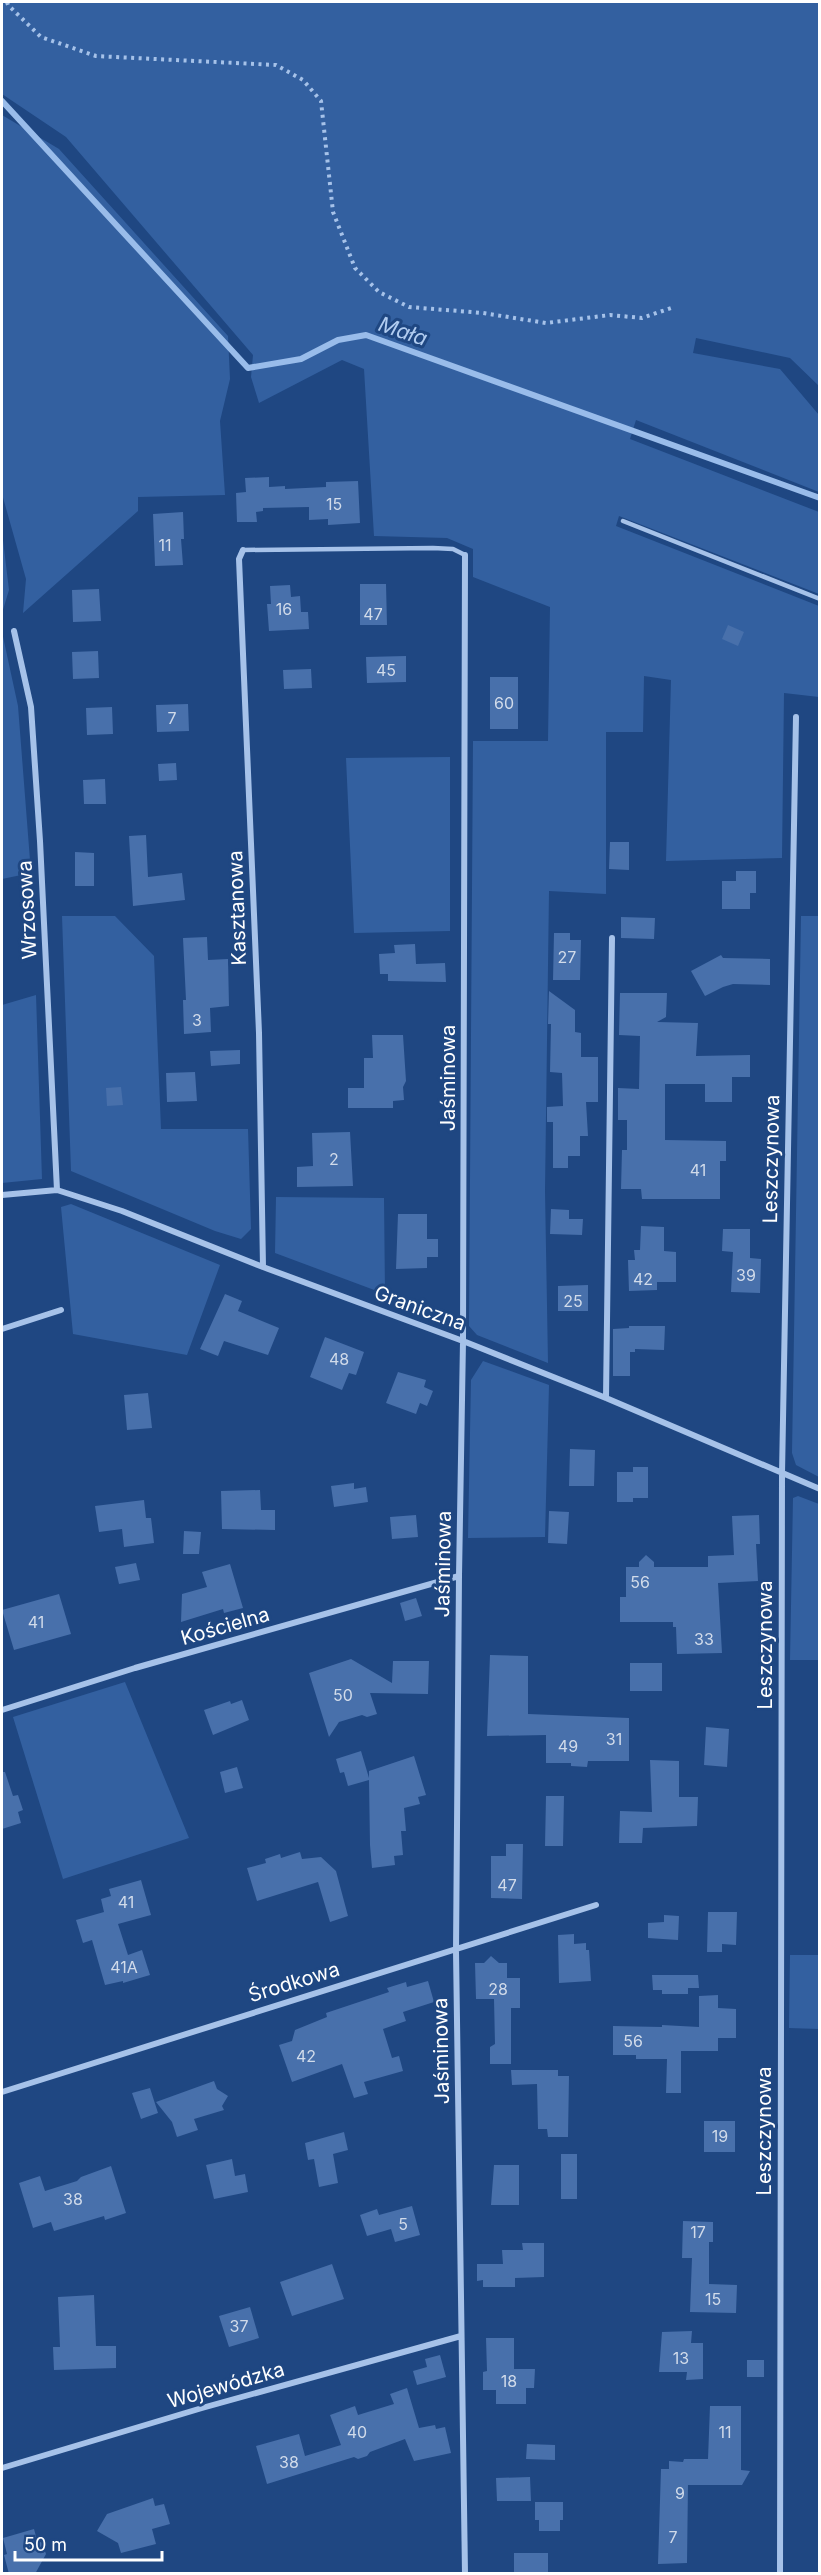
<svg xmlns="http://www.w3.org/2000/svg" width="821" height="2575" font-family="Inter,sans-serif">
<rect width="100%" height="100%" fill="#1f4782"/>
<path fill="#3360a0" d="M 2,2 L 819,2 L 819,386 L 790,358 L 696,338 L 693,353 L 780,369 L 819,415 L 819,492 L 636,420 L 630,439 L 819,512 L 819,594 L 619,516 L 616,526 L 819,606 L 819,697 L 784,693 L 782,858 L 666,861 L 671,680 L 644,676 L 643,732 L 606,732 L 606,894 L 549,891 L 545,1191 L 548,1363 L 477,1335 L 469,1326 L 473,741 L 548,741 L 550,607 L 473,577 L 473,549 L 447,538 L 374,536 L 364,369 L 342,360 L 259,403 L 251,377 L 253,355 L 66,137 L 2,94 Z
M 2,115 L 59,149 L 228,336 L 230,379 L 220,421 L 225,495 L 138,497 L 138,511 L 23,613 L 26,579 L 2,494 Z
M 2,532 L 9,590 L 2,613 Z
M 2,632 L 18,706 L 31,873 L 2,879 Z
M 450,757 L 450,931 L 354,933 L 346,758 Z
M 62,916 L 115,916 L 154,956 L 161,1129 L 248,1129 L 251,1229 L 241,1239 L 215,1231 L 71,1171 Z
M 801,916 L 820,916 L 819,1477 L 796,1465 L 792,1453 Z
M 36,995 L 42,1179 L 2,1183 L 2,1005 Z
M 276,1197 L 384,1198 L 385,1294 L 275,1253 Z
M 71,1204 L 220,1265 L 187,1355 L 73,1334 L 61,1207 Z
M 483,1361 L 549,1385 L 545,1537 L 468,1538 L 471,1380 Z
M 798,1496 L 819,1504 L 819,1660 L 790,1660 L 793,1498 Z
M 125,1682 L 189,1838 L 63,1879 L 13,1717 Z
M 790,1955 L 819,1955 L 819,2029 L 789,2028 Z"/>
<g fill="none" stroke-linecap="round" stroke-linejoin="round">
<path stroke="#99bcea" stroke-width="6" d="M 2,101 L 248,368 L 301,359 L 338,340 L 366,335 L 820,498"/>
</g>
<path fill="#4870ab" d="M 269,477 L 269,487 L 285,486 L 285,489 L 326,487 L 326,482 L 358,481 L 360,523 L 328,525 L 328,519 L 309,520 L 309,507 L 263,508 L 263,511 L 256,512 L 257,522 L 237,522 L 236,493 L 246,492 L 245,478 Z
M 183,512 L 184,539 L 181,539 L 183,565 L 155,566 L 153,514 Z
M 360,584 L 386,584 L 387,625 L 360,625 Z
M 290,585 L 291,597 L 300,596 L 301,612 L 308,612 L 309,629 L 269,631 L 267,604 L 271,604 L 270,586 Z
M 99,589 L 101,621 L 73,622 L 72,590 Z
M 728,625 L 744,632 L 738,646 L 722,639 Z
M 98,651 L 99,678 L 73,679 L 72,652 Z
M 406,656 L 406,682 L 367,683 L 366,657 Z
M 311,669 L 312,688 L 284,689 L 283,670 Z
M 490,677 L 518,677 L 518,729 L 490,729 Z
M 188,704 L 189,731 L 157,732 L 156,705 Z
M 112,707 L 113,734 L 87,735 L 86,708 Z
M 176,763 L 177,780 L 159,781 L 158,764 Z
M 105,779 L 106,804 L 84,804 L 83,780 Z
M 146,835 L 148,877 L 182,873 L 185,900 L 133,906 L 129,836 Z
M 610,842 L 629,842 L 629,870 L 609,869 Z
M 75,852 L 94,853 L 94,886 L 75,886 Z
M 736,871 L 756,871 L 756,893 L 750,893 L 750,909 L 722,909 L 722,881 L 736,881 Z
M 621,917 L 655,918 L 654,939 L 621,938 Z
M 554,933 L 570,933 L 570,940 L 581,940 L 580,980 L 553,980 Z
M 207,937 L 208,960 L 228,959 L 229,1006 L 210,1008 L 211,1032 L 184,1034 L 183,1000 L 186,1000 L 183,938 Z
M 415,944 L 416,964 L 445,963 L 446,982 L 388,981 L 388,974 L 380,974 L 379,954 L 395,953 L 394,945 Z
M 721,955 L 723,958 L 770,959 L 770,985 L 733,984 L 723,987 L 705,996 L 691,971 Z
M 549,991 L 575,1010 L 575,1032 L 581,1033 L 581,1057 L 598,1057 L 598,1102 L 586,1102 L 588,1136 L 580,1136 L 580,1156 L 568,1156 L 568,1168 L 553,1168 L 553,1122 L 547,1122 L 547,1107 L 563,1106 L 562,1073 L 550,1072 L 551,1024 L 548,1024 Z
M 620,993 L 667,993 L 666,1017 L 657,1022 L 698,1023 L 696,1056 L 750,1055 L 750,1077 L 732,1077 L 732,1102 L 705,1102 L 705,1084 L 665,1084 L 665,1140 L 726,1141 L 726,1161 L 720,1161 L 720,1199 L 642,1199 L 641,1189 L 621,1189 L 622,1150 L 627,1150 L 627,1120 L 618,1120 L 618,1088 L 639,1089 L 640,1036 L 619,1035 Z
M 372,1035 L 403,1035 L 406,1081 L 403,1087 L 404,1100 L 393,1101 L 393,1108 L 348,1108 L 348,1088 L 364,1088 L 364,1058 L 373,1058 Z
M 240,1050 L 240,1064 L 211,1066 L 210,1051 Z
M 195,1072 L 197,1101 L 167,1102 L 166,1073 Z
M 121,1087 L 123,1105 L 107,1106 L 106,1088 Z
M 350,1132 L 353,1186 L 297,1187 L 297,1167 L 313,1166 L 312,1133 Z
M 551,1209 L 569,1210 L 569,1219 L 583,1219 L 582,1235 L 550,1234 Z
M 398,1214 L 427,1214 L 427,1239 L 438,1239 L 438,1257 L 427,1257 L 427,1268 L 396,1269 Z
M 641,1226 L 664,1227 L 664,1251 L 676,1252 L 676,1282 L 657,1282 L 657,1290 L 629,1291 L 628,1260 L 635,1260 L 634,1250 L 640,1250 Z
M 723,1229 L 750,1229 L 750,1258 L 761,1259 L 760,1293 L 731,1292 L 733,1252 L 722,1251 Z
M 588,1285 L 588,1311 L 558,1311 L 558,1286 Z
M 225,1294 L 242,1301 L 238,1311 L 279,1328 L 268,1355 L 224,1341 L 218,1356 L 200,1349 Z
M 629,1326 L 665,1326 L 664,1350 L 635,1349 L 635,1352 L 630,1352 L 630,1376 L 613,1376 L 613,1329 L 629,1328 Z
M 325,1337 L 364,1352 L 356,1375 L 349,1373 L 342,1390 L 310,1377 Z
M 398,1372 L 426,1380 L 424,1387 L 433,1391 L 427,1406 L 420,1403 L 416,1414 L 386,1403 Z
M 148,1393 L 152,1428 L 127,1430 L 124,1395 Z
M 570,1449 L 595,1450 L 594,1486 L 569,1486 Z
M 633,1467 L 648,1467 L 648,1498 L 633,1498 L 633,1502 L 617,1502 L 617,1472 L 633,1472 Z
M 354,1483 L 354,1489 L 366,1487 L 368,1502 L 334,1507 L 331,1486 Z
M 260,1490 L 261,1510 L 275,1510 L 275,1530 L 222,1529 L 221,1491 Z
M 144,1500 L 146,1518 L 151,1518 L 154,1543 L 124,1547 L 122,1529 L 99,1532 L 95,1506 Z
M 549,1511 L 569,1512 L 567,1544 L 548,1543 Z
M 416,1515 L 418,1537 L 392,1539 L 390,1517 Z
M 759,1515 L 760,1544 L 756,1544 L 758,1581 L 718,1583 L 722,1653 L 677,1654 L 676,1627 L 673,1627 L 673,1622 L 620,1622 L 620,1597 L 626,1597 L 626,1567 L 639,1567 L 639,1562 L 646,1555 L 654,1562 L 654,1567 L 708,1567 L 708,1556 L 734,1555 L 732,1516 Z
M 184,1531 L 201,1532 L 199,1554 L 183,1554 Z
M 136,1563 L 140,1580 L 119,1584 L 115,1567 Z
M 230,1564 L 243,1608 L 224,1613 L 223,1609 L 181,1622 L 182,1594 L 207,1587 L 202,1572 Z
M 59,1594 L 71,1634 L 14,1650 L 2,1610 Z
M 416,1598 L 422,1616 L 405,1621 L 400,1603 Z
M 490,1655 L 528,1656 L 528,1714 L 629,1718 L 629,1761 L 588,1761 L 587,1767 L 571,1766 L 571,1763 L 546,1763 L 546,1735 L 487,1736 Z
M 351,1659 L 392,1683 L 393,1661 L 429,1661 L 428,1694 L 370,1693 L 377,1714 L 367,1717 L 362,1715 L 339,1722 L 329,1737 L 309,1673 Z
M 630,1663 L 662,1663 L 662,1691 L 630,1691 Z
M 242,1700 L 249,1720 L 213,1735 L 204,1710 L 230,1701 L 231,1704 Z
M 706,1727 L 729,1729 L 727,1767 L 704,1765 Z
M 361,1751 L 369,1778 L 369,1771 L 414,1756 L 426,1795 L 418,1797 L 420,1804 L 404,1808 L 406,1831 L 401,1831 L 403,1855 L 394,1856 L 395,1865 L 372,1868 L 370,1845 L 369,1780 L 348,1786 L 344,1772 L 340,1773 L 336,1759 Z
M 650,1760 L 679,1761 L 679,1797 L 698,1797 L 697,1826 L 643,1828 L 642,1843 L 619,1843 L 620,1811 L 652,1812 Z
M 237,1767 L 243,1788 L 225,1793 L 220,1772 Z
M 2,1772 L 5,1772 L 13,1796 L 18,1795 L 23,1810 L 18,1812 L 21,1823 L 2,1829 Z
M 546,1796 L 564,1796 L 563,1846 L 545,1846 Z
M 506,1844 L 523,1844 L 522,1899 L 491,1898 L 491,1856 L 506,1856 Z
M 300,1852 L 302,1859 L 321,1857 L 336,1871 L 348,1916 L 330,1922 L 318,1882 L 257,1901 L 247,1868 L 266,1863 L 265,1859 L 280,1854 L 281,1858 Z
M 141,1880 L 151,1915 L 118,1924 L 128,1955 L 142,1950 L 150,1975 L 123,1983 L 123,1981 L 105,1985 L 92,1940 L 83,1943 L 76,1920 L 104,1912 L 101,1899 L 111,1896 L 109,1889 Z
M 708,1912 L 737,1912 L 736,1945 L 722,1944 L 722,1952 L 707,1952 Z
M 664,1915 L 679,1916 L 678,1940 L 648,1938 L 648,1923 L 664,1922 Z
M 574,1934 L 574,1944 L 586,1943 L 586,1950 L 589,1950 L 591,1981 L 559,1983 L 558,1935 Z
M 491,1956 L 499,1963 L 507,1963 L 507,1978 L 520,1978 L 520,2008 L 511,2008 L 511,2064 L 490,2064 L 490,2047 L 495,2044 L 494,1999 L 476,1999 L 475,1963 L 484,1963 Z
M 652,1975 L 698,1975 L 699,1988 L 688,1988 L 688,1994 L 662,1994 L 662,1990 L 653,1990 Z
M 428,1981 L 434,2002 L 403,2012 L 406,2021 L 383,2029 L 392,2058 L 399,2056 L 403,2071 L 364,2082 L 368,2094 L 354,2098 L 342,2064 L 292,2082 L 279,2045 L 292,2041 L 295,2030 L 327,2017 L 326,2013 L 389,1992 L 387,1988 L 406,1982 L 407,1987 Z
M 718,1995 L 718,2008 L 736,2009 L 736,2038 L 718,2038 L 718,2051 L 681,2051 L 681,2093 L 666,2093 L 667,2059 L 636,2059 L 636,2055 L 613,2055 L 613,2026 L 662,2027 L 662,2025 L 699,2027 L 699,1996 Z
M 511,2070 L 558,2070 L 558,2076 L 569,2076 L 568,2137 L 548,2137 L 547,2129 L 538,2129 L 537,2084 L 512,2085 Z
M 214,2081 L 217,2089 L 228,2096 L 222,2106 L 224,2110 L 194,2119 L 198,2130 L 177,2137 L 172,2122 L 156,2102 Z
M 150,2088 L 158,2113 L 141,2119 L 132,2093 Z
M 704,2121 L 735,2121 L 735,2152 L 704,2152 Z
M 344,2132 L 348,2150 L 333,2154 L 338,2183 L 319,2187 L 314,2159 L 308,2160 L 305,2143 Z
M 561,2154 L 577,2154 L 577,2199 L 561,2199 Z
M 232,2159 L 235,2176 L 245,2174 L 248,2192 L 214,2199 L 206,2165 Z
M 494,2165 L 519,2165 L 519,2205 L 491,2205 Z
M 111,2166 L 126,2213 L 105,2220 L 104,2216 L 54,2231 L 51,2222 L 33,2228 L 19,2183 L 40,2176 L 45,2191 L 77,2181 L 81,2177 Z
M 412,2206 L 420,2235 L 395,2242 L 391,2229 L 367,2236 L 360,2215 L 377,2209 L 379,2215 Z
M 683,2221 L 713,2222 L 713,2242 L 709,2242 L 709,2284 L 737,2285 L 736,2313 L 690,2312 L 692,2258 L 682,2258 Z
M 522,2243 L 544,2243 L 544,2277 L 515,2278 L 515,2287 L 483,2287 L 483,2280 L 477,2281 L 477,2264 L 503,2264 L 502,2250 L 523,2250 Z
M 332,2264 L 344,2299 L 292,2316 L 280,2282 Z
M 94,2295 L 96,2346 L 116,2346 L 116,2368 L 54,2370 L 53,2347 L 60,2347 L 58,2297 Z
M 250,2307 L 259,2338 L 229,2347 L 219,2316 Z
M 692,2331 L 691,2343 L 703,2343 L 703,2379 L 686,2380 L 687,2372 L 659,2372 L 662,2332 Z
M 486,2338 L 514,2338 L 514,2369 L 535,2369 L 534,2388 L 526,2388 L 526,2404 L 496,2404 L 496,2390 L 483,2390 L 483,2372 L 487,2371 Z
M 440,2355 L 446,2377 L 417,2385 L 413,2371 L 427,2367 L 425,2359 Z
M 747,2360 L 764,2360 L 764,2377 L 747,2377 Z
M 407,2388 L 419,2428 L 435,2425 L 436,2429 L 445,2427 L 451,2453 L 414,2461 L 405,2439 L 370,2452 L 367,2456 L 358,2459 L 354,2457 L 267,2484 L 256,2446 L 299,2434 L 305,2456 L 341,2445 L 330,2415 L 355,2406 L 358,2415 L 394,2404 L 390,2394 Z
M 710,2406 L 741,2406 L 741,2470 L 750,2471 L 742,2485 L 688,2485 L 687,2563 L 658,2564 L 661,2469 L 669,2469 L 669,2461 L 683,2462 L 684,2459 L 708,2459 Z
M 527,2444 L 555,2445 L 555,2460 L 526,2459 Z
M 530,2477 L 531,2501 L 497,2501 L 496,2478 Z
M 153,2498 L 155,2506 L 164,2504 L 170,2524 L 152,2529 L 156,2544 L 121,2553 L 118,2543 L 97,2531 L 107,2514 Z
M 535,2502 L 563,2502 L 563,2520 L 560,2520 L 560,2531 L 539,2531 L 539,2520 L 535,2520 Z
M 34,2529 L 37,2540 L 42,2543 L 46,2554 L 35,2574 L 9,2574 L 4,2555 L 7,2554 L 3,2538 Z
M 514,2553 L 548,2553 L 548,2572 L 514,2574 Z"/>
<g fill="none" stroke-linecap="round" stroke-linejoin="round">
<path stroke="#a6c2e9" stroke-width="4" stroke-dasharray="3 4.5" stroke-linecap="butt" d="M 7,2 L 8,5 L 41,37 L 96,56 L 276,65 L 303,80 L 321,101 L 333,212 L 355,268 L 379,292 L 409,307 L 483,313 L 546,323 L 610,315 L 642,318 L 674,307"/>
<path stroke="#a6c2e9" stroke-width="4.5" d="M 623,521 L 820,599
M 243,550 L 433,548 L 453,549 L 465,555"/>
<path stroke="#a6c2e9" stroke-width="6" d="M 243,550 L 239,559 L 259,1033 L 263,1267
M 14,631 L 31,707 L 40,841 L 57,1190
M 2,1195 L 57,1190 L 122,1211 L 263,1267 L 463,1341 L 606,1398 L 820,1489
M 2,1329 L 61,1310
M 606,1398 L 612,938
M 2,1710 L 135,1668 L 459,1576
M 2,2092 L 596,1905
M 2,2468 L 202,2408 L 461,2336
M 465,2574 L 456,1951 L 459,1576 L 463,1341 L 465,555
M 780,2574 L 782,1474 L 796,717"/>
</g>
<g text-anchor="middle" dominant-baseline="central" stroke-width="6" stroke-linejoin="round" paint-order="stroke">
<g font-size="16" fill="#d1dbea">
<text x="334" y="504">15</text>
<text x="165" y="545">11</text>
<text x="284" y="609">16</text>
<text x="373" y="614">47</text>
<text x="386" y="670">45</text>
<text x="504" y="703">60</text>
<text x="172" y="718">7</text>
<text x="567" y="957">27</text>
<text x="197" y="1020">3</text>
<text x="334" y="1159">2</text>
<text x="698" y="1170">41</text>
<text x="746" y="1275">39</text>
<text x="643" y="1279">42</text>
<text x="573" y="1301">25</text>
<text x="339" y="1359">48</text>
<text x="640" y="1582">56</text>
<text x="36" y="1622">41</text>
<text x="704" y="1639">33</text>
<text x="343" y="1695">50</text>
<text x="614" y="1739">31</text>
<text x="568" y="1746">49</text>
<text x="507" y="1885">47</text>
<text x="126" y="1902">41</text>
<text x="124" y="1967">41A</text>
<text x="498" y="1989">28</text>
<text x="633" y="2041">56</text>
<text x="306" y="2056">42</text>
<text x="720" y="2136">19</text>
<text x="73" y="2199">38</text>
<text x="403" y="2224">5</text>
<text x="698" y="2232">17</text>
<text x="713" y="2299">15</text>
<text x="239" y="2326">37</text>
<text x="681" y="2358">13</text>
<text x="509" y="2381">18</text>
<text x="357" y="2432">40</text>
<text x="725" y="2432">11</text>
<text x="289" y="2462">38</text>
<text x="680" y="2493">9</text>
<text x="673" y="2537">7</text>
</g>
<g font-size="20" fill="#fff" stroke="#1f4782">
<text transform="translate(237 908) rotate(-92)">Kasztanowa</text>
<text transform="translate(27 910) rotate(-93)">Wrzosowa</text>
<text transform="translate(448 1078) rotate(-90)">Jaśminowa</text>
<text transform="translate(771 1159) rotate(-89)">Leszczynowa</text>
<text transform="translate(420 1308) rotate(20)">Graniczna</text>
<text transform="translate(443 1564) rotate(-89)">Jaśminowa</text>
<text transform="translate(225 1626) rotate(-16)">Kościelna</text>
<text transform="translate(765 1645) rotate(-90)">Leszczynowa</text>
<text transform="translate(294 1982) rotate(-17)">Środkowa</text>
<text transform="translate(441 2051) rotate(-91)">Jaśminowa</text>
<text transform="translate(764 2131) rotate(-90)">Leszczynowa</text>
<text transform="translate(226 2385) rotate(-16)">Wojewódzka</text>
</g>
<g font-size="21" font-style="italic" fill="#b1ccf0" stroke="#1f4782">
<text transform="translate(403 331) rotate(19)">Mała</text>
</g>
</g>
<rect width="821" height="2575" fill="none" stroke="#ffffff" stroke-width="6"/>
<path d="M15 2551v9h147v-9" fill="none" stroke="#ffffff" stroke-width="3"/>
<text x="24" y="2551" font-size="18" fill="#ffffff" stroke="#1f4782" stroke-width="4.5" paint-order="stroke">50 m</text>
</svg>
